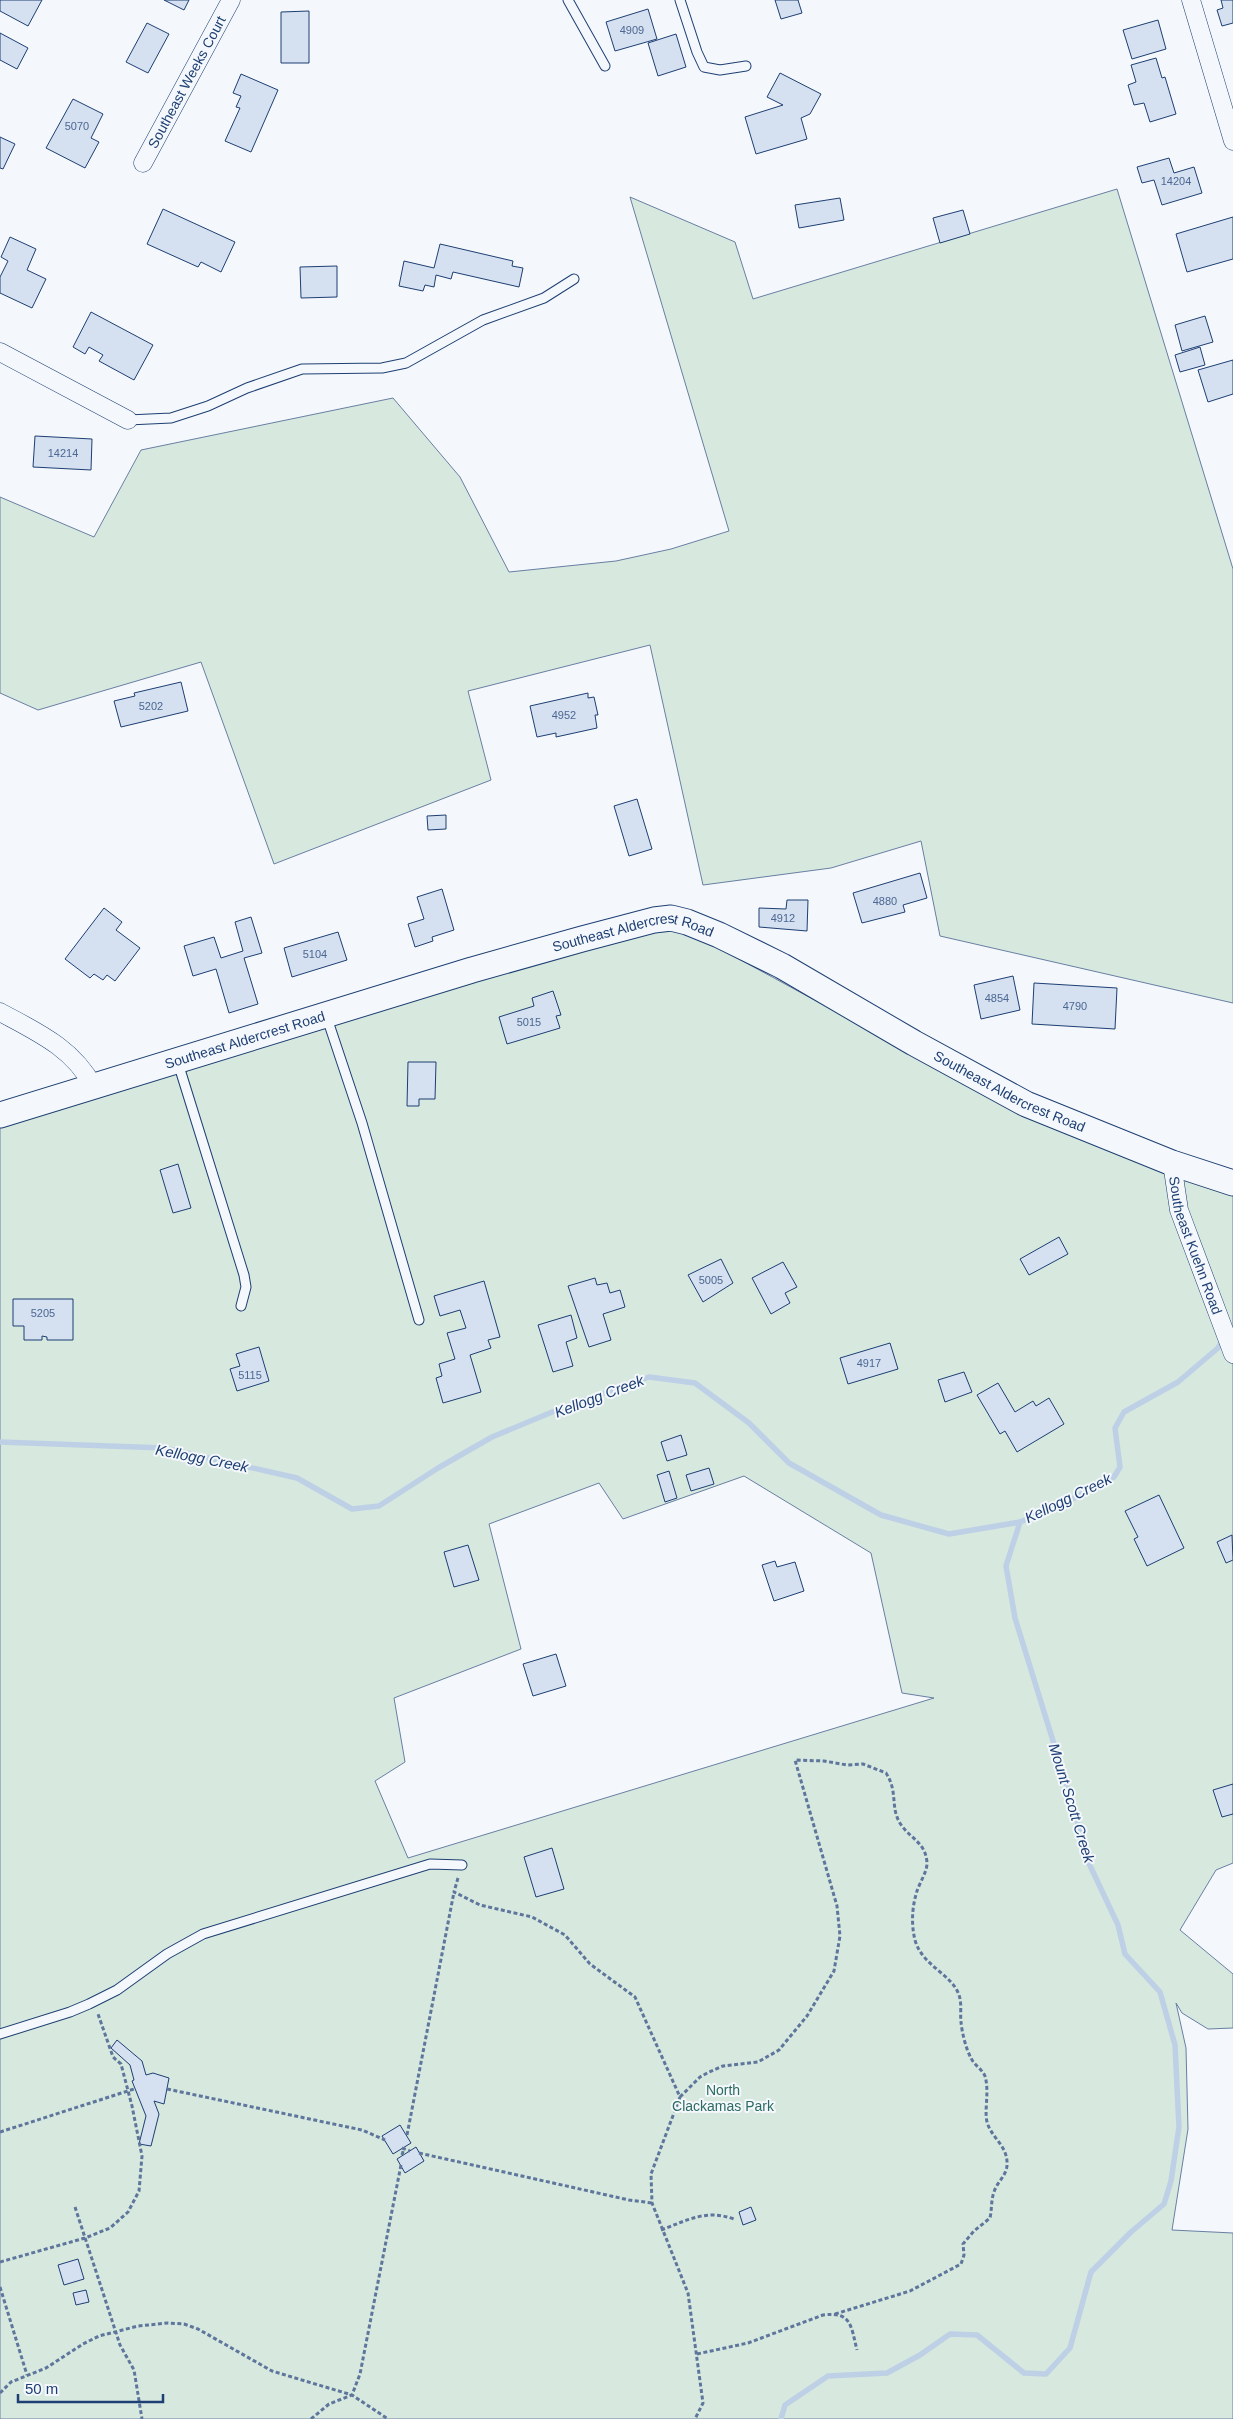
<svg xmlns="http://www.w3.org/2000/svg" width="1233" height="2419" font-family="Helvetica,sans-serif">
<rect width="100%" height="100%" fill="#f4f7fb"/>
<path fill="#d7e8df" stroke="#687fa3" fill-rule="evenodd" d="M 1117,189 L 1233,569 L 1233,1003 L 940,936 L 921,841 L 831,868 L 703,885 L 650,645 L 468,691 L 491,780 L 274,864 L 201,662 L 38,710 L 0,693 L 0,497 L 94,537 L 141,450 L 393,398 L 460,477 L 509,572 L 616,561 L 671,549 L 729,531 L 630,197 L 735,242 L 753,299 Z
M 650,928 L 682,928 L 1026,1115 L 1233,1185 L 1233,1863 L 1216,1870 L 1180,1930 L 1233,1974 L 1233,2028 L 1208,2029 L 1182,2013 L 1176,2003 L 1186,2048 L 1188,2129 L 1172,2230 L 1233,2233 L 1233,2419 L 0,2419 L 0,1122 ZM 744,1476 L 871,1553 L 902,1693 L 934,1698 L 408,1858 L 375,1781 L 405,1762 L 394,1698 L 521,1649 L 489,1524 L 599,1483 L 623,1519 Z"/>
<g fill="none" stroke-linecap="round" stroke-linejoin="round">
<path stroke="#bed0e5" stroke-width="5.5" d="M 0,1442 L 164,1448 L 297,1478 L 352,1509 L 379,1506 L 438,1468 L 492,1437 L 557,1410 L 649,1377 L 695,1383 L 749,1423 L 789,1463 L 881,1515 L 949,1534 L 1020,1522 L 1057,1507 L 1114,1477 L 1120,1467 L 1115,1428 L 1124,1412 L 1178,1382 L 1218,1348 L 1223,1339
M 781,2419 L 785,2405 L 828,2376 L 887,2373 L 920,2355 L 950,2334 L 977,2335 L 1024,2373 L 1046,2374 L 1070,2348 L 1091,2272 L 1131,2232 L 1164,2204 L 1171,2181 L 1179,2127 L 1175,2045 L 1160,1992 L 1125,1954 L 1118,1925 L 1086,1857 L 1075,1812 L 1015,1618 L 1006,1566 L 1020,1522"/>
</g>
<path fill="#d5e0f0" stroke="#1d3f73" d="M 0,0 L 42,0 L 28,26 L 0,11 Z
M 164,0 L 189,0 L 184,10 Z
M 775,0 L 798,0 L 802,13 L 781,19 Z
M 1221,0 L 1233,0 L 1233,23 L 1222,26 L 1217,10 L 1223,8 Z
M 648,9 L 657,39 L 615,51 L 606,22 Z
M 309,11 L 309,63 L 281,63 L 281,12 Z
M 1158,20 L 1166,49 L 1132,59 L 1123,30 Z
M 147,23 L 169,34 L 148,73 L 126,62 Z
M 0,33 L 28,48 L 17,69 L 0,60 Z
M 676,34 L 686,67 L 658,76 L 648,43 Z
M 1156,58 L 1162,78 L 1165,77 L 1176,114 L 1150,122 L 1144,103 L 1134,105 L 1128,85 L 1136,82 L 1131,65 Z
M 780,73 L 821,94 L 810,114 L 801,118 L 807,139 L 756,154 L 745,117 L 783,105 L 767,97 Z
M 241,74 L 278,90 L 251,152 L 225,141 L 240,108 L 236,107 L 241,96 L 233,93 Z
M 73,99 L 103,114 L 91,138 L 99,142 L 85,168 L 46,148 Z
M 0,137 L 15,144 L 3,169 L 0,168 Z
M 1169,158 L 1174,173 L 1194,167 L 1202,193 L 1162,205 L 1154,180 L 1142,183 L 1137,167 Z
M 840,198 L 844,220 L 799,228 L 795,205 Z
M 163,209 L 235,242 L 221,272 L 201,262 L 198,267 L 147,244 Z
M 963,210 L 970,234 L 940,243 L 933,218 Z
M 1233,217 L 1233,259 L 1187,272 L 1176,234 Z
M 10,237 L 36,249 L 27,270 L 46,279 L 32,308 L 0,293 L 0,277 L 8,261 L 1,257 Z
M 440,244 L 513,261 L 512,266 L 523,268 L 519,287 L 453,272 L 451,279 L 436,275 L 434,287 L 425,285 L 423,291 L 399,286 L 404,261 L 434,268 Z
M 337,266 L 337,297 L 301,298 L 300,267 Z
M 91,312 L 153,345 L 134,380 L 99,361 L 103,355 L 89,347 L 85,354 L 73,347 Z
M 1205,316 L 1213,342 L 1182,351 L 1175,325 Z
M 1200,347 L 1205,365 L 1180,372 L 1175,355 Z
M 1233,360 L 1233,394 L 1208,402 L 1198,370 Z
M 35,436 L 92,439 L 91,470 L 33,467 Z
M 181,682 L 188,711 L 121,727 L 114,701 L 135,696 L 134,693 Z
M 588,693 L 588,698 L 594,697 L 598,715 L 595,715 L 597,728 L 556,737 L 556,733 L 537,737 L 530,706 Z
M 637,799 L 652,849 L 629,856 L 614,806 Z
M 446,815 L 446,829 L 428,830 L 427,816 Z
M 920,873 L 927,898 L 903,905 L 905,912 L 862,923 L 853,893 Z
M 442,889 L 454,930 L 432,937 L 433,941 L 415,947 L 408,924 L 424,919 L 417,897 Z
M 787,900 L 808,900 L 807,931 L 759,927 L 759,908 L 786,909 Z
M 104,908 L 122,922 L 116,930 L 140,948 L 115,981 L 107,975 L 103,980 L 94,974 L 90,978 L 65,959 Z
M 251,917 L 262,953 L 244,958 L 258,1004 L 229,1013 L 216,969 L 193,976 L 184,946 L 214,937 L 221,958 L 243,951 L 235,922 Z
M 338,932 L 347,960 L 292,977 L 284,948 Z
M 1013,976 L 1020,1010 L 981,1019 L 974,985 Z
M 1034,983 L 1117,988 L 1115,1029 L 1032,1024 Z
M 553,991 L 561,1015 L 556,1016 L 560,1028 L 507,1044 L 499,1017 L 534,1006 L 532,998 Z
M 408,1062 L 436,1062 L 435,1099 L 419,1099 L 419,1106 L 407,1106 Z
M 178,1164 L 191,1208 L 173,1213 L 160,1170 Z
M 1059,1237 L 1068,1254 L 1029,1275 L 1020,1259 Z
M 721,1259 L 733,1283 L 703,1302 L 688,1275 Z
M 783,1262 L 797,1287 L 785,1293 L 790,1303 L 771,1314 L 752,1278 Z
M 595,1278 L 597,1285 L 607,1283 L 610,1293 L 620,1290 L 625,1307 L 603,1314 L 611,1340 L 589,1347 L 568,1286 Z
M 484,1281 L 500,1337 L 488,1340 L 491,1348 L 470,1355 L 481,1392 L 443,1403 L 436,1378 L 442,1376 L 439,1364 L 455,1359 L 447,1333 L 466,1328 L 460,1310 L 440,1316 L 434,1296 Z
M 13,1299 L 73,1299 L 73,1340 L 47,1340 L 47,1337 L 42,1336 L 42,1340 L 24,1340 L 24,1326 L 13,1326 Z
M 571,1315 L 577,1338 L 566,1342 L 573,1366 L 553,1372 L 538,1325 Z
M 890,1343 L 898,1369 L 848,1384 L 840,1358 Z
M 259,1347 L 269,1381 L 237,1391 L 230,1369 L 240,1366 L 236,1354 Z
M 964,1372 L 972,1392 L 945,1402 L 938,1380 Z
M 998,1383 L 1015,1412 L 1033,1401 L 1036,1406 L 1049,1398 L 1064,1424 L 1017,1452 L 1005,1431 L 1000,1434 L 977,1395 Z
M 681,1435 L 687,1455 L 667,1461 L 661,1442 Z
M 709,1468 L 714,1484 L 691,1491 L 686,1475 Z
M 669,1471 L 677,1498 L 665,1502 L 657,1475 Z
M 1159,1495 L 1184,1548 L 1147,1566 L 1134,1539 L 1138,1537 L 1125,1511 Z
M 1232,1535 L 1233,1560 L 1226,1563 L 1217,1542 Z
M 468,1545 L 479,1580 L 454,1587 L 444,1552 Z
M 775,1561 L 777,1567 L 795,1562 L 804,1591 L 774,1601 L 762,1565 Z
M 556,1654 L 566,1686 L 533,1696 L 523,1664 Z
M 1233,1784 L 1233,1814 L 1222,1817 L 1213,1790 Z
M 552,1848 L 564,1889 L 536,1897 L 524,1857 Z
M 117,2040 L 142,2061 L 146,2075 L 153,2073 L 169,2078 L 164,2104 L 154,2101 L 159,2114 L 151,2146 L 139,2144 L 146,2116 L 132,2081 L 134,2080 L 130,2065 L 111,2048 Z
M 400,2125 L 411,2143 L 393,2154 L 382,2136 Z
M 416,2147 L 424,2161 L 405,2173 L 397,2159 Z
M 751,2207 L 756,2220 L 743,2225 L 739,2212 Z
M 78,2259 L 84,2279 L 64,2285 L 58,2265 Z
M 86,2290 L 89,2302 L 76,2305 L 73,2293 Z"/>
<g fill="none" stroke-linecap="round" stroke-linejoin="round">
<g stroke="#1d3f73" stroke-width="11">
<path id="lane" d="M 568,0 L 605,66
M 680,0 L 697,52 L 704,67 L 720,70 L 746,66
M 128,420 L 171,418 L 208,406 L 247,388 L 302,369 L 382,368 L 406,363 L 483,320 L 544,298 L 574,279
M 326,1015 L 362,1123 L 419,1320
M 178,1063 L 244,1275 L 246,1287 L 241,1306
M 0,2034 L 70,2012 L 89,2004 L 117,1990 L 167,1954 L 203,1934 L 430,1864 L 462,1865"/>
</g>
<g stroke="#1d3f73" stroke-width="19">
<g id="street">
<path d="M 1191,0 L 1233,141"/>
<path id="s1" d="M 143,163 L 231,0"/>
<path d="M 0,352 L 128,420"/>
<path d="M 0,1012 C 37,1032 73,1048 93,1086"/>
<path id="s2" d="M 1172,1163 L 1179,1210 L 1233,1354"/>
</g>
</g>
<g stroke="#1d3f73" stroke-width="27">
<g id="secondary">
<path id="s3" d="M 0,1115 L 472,970 L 582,939 L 654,920 L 671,918 L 687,922 L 719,935 L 782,966 L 914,1043 L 1026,1104 L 1172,1163 L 1233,1183"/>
</g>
</g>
<path stroke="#5e769c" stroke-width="3" stroke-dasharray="4 2.5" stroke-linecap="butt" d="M 458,1878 L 454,1892 L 480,1905 L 532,1917 L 565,1935 L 590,1964 L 635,1997 L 680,2097 L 651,2174 L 652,2203 L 688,2293 L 703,2403 L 695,2419
M 167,2089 L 362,2130 L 385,2140
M 680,2097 L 700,2077 L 709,2072 L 723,2066 L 758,2062 L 779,2050 L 807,2016 L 834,1971 L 840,1936 L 837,1906 L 795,1760 L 824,1761 L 847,1765 L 863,1764 L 886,1773 C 899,1793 889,1809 902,1826 C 911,1839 926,1843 927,1863 C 927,1872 920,1882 917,1891 C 912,1907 911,1924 915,1940 C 922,1966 952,1974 959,1995 C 962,2003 960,2014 961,2022 C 962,2033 966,2049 971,2058 C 974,2065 982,2069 985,2076 C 990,2093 983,2113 988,2125 C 994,2140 1008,2147 1007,2165 C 1007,2175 997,2182 994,2192 C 991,2200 992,2209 990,2218 L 974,2231 L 963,2244 L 964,2255 L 961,2264 L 910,2291 L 835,2314
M 0,2132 L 134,2089
M 407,2135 L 454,1892
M 402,2148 L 410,2151
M 419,2153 L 629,2200 L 652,2203
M 402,2155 L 404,2148
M 75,2207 L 120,2345 L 134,2370 L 142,2419
M 661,2230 C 688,2220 706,2209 734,2219
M 0,2262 L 85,2238 L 110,2228 L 128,2212 L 139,2191 L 142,2156 L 132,2106 L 121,2064 L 113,2057 L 98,2014
M 0,2287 L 27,2375
M 697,2354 L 748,2343 L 823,2315 C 852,2311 851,2327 857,2350
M 0,2393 L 11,2382 L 46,2368 L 83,2344 L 99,2336 L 138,2326 L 168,2323 L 184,2324 L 198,2329 L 272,2371 L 352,2395 L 388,2419
M 311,2419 L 329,2404 L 352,2395 L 360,2374 L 401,2165"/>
<use href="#lane" stroke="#f4f7fb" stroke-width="9"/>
<use href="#street" stroke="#f4f7fb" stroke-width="18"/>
<use href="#secondary" stroke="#f4f7fb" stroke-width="25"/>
</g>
<g text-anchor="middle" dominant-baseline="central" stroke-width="4" stroke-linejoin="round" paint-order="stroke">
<g font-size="11" fill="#4b6792">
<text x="632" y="30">4909</text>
<text x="77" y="126">5070</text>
<text x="1176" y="181">14204</text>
<text x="63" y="453">14214</text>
<text x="151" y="706">5202</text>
<text x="564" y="715">4952</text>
<text x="885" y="901">4880</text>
<text x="783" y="918">4912</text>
<text x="315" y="954">5104</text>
<text x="997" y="998">4854</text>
<text x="1075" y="1006">4790</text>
<text x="529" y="1022">5015</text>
<text x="711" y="1280">5005</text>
<text x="43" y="1313">5205</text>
<text x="869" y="1363">4917</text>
<text x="250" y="1375">5115</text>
</g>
<g font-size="14" fill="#1d3f73" stroke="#f4f7fb">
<text stroke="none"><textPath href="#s1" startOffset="92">Southeast Weeks Court</textPath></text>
<text stroke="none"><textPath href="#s3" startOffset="661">Southeast Aldercrest Road</textPath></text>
<text stroke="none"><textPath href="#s3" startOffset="256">Southeast Aldercrest Road</textPath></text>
<text stroke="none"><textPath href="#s3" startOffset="1081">Southeast Aldercrest Road</textPath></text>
<text stroke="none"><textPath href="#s2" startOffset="86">Southeast Kuehn Road</textPath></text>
</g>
<g font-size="14" fill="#2c6c60" stroke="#f4f7fb">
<text x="723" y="2090">North<tspan x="723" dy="16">Clackamas Park</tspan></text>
</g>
<g font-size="15" font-style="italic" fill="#1d3f73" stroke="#f4f7fb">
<text transform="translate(599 1396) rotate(-21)">Kellogg Creek</text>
<text transform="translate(202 1458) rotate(11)">Kellogg Creek</text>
<text transform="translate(1068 1498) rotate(-26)">Kellogg Creek</text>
<text transform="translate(1072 1803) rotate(73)">Mount Scott Creek</text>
</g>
</g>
<path d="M18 2394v8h145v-8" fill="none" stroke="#1d3f73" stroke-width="2.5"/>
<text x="25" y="2394" font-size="15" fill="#1d3f73" stroke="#f4f7fb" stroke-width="4" paint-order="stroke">50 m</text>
</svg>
